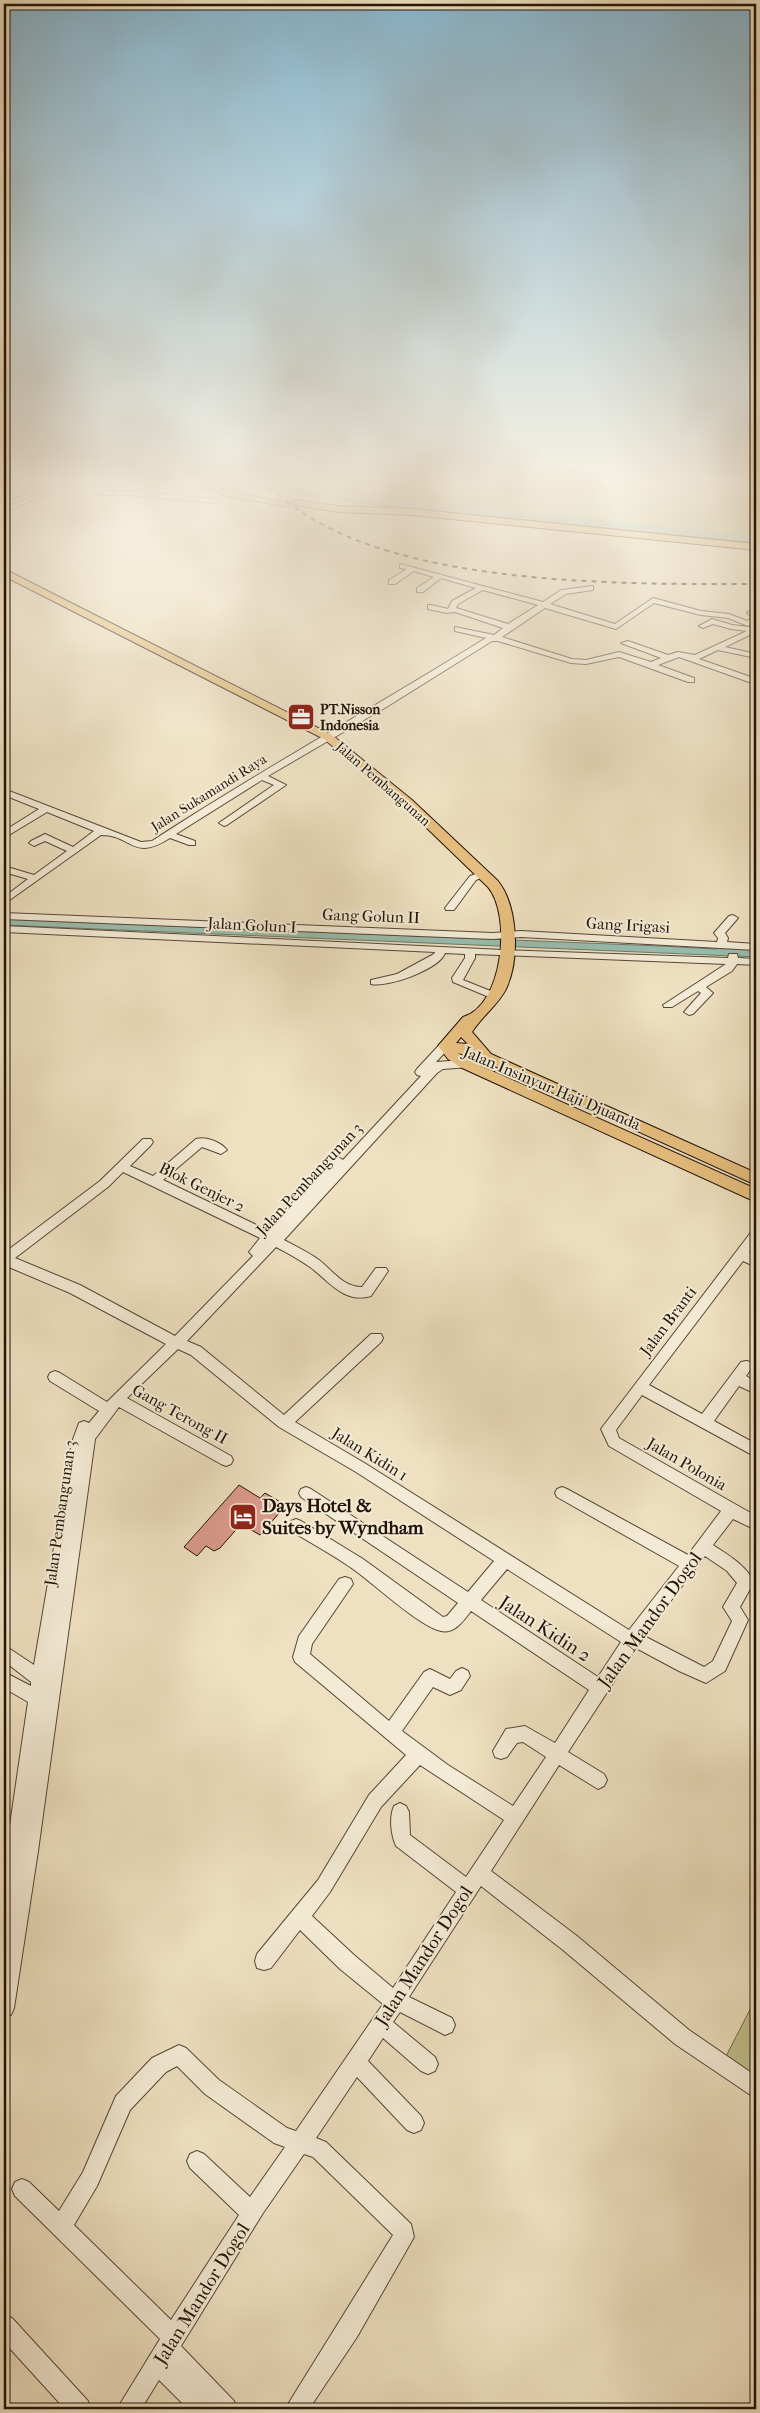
<svg xmlns="http://www.w3.org/2000/svg" width="760" height="2413" font-family="'IM FELL French Canon',serif">
<rect width="100%" height="100%" fill="#eee0c0"/>
<filter id="stains"><feTurbulence type="fractalNoise" baseFrequency=".004" numOctaves="4"/><feColorMatrix values="0 0 0 0 .2 0 0 0 0 .09 0 0 0 0 .02 0 0 0 .5 -.17"/></filter>
<radialGradient id="worn" r=".72"><stop offset=".6" stop-color="#630" stop-opacity="0"/><stop offset="1" stop-color="#630" stop-opacity=".3"/></radialGradient>
<path fill="#c0c08d" stroke="#706a4a" d="M 209,480 L 756,480 L 756,543 L 376,505 Z
M 756,1998 L 756,2091 L 722,2064 Z"/>
<path fill="#9abdae" stroke="#6a796c" d="M 4,919 L 659,946 L 756,951 L 756,957 L 4,925 Z"/>
<g fill="none" stroke-linecap="round" stroke-linejoin="round">
<path fill="#9abdae" fill-rule="evenodd" d="M 238,480 L 257,480 L 261,483 L 256,486 Z
M 286,484 L 327,492 L 756,536 L 756,542 L 327,498 L 282,489 L 282,485 Z
M 725,945 L 756,946 L 756,956 L 719,953 L 717,950 L 719,947 Z"/>
</g>
<path fill="#da998c" stroke="#211408" d="M 239,1485 L 260,1498 L 265,1493 L 282,1503 L 281,1511 L 260,1535 L 241,1524 L 220,1548 L 214,1551 L 206,1546 L 197,1556 L 184,1547 Z"/>
<g fill="none" stroke-linecap="round" stroke-linejoin="round">
<path stroke="#cfc1a4" stroke-width="9" stroke-dasharray="9 5" stroke-linecap="butt" d="M 283,503 L 300,506"/>
<g stroke="#544736" stroke-width="2">
<path id="minor" d="M 105,480 L 115,480 L 123,484 L 109,492 L 130,491 L 214,499 L 217,501 L 214,503 L 130,495 L 99,495 L 98,494 L 114,484 Z
M 74,483 L 86,488 L 83,490 L 74,487 L 65,488 L 4,512 L 4,508 L 62,485 Z
M 400,564 L 543,602 L 561,590 L 593,586 L 593,590 L 566,594 L 550,604 L 615,624 L 653,598 L 701,611 L 729,614 L 747,621 L 753,617 L 747,613 L 756,606 L 756,622 L 748,626 L 728,618 L 701,615 L 654,603 L 616,629 L 545,608 L 502,637 L 572,659 L 586,660 L 619,652 L 651,662 L 661,658 L 621,643 L 628,641 L 668,655 L 678,652 L 695,655 L 747,631 L 731,629 L 713,624 L 703,628 L 699,626 L 712,619 L 732,625 L 756,628 L 756,632 L 725,647 L 756,654 L 756,658 L 718,650 L 699,659 L 751,677 L 756,676 L 756,681 L 749,682 L 679,657 L 658,665 L 694,678 L 694,682 L 688,682 L 619,657 L 586,664 L 571,663 L 498,641 L 492,641 L 388,706 L 268,776 L 286,785 L 227,825 L 224,826 L 219,823 L 274,785 L 262,780 L 176,834 L 195,841 L 195,845 L 189,845 L 170,838 C 133,862 132,835 101,835 L 4,904 L 4,897 L 28,879 L 4,872 L 4,866 L 34,875 L 67,851 L 45,841 L 34,846 L 29,843 L 31,841 L 45,834 L 73,847 L 94,831 L 47,812 L 4,838 L 4,831 L 39,809 L 4,795 L 4,789 L 141,842 L 152,841 C 261,770 375,707 486,638 L 455,631 L 455,627 L 494,635 L 503,628 L 455,612 L 447,613 L 428,609 L 428,605 L 431,605 L 448,609 L 452,601 L 476,588 L 441,578 L 423,592 L 417,592 L 417,588 L 434,577 L 414,571 L 395,584 L 389,584 L 389,580 L 407,569 L 400,568 ZM 483,590 L 538,605 L 508,624 L 456,608 L 458,604 Z
M 478,873 L 481,874 L 481,878 L 476,880 L 454,910 L 446,910 L 445,908 L 470,876 Z
M 4,913 L 493,933 L 521,931 L 717,942 L 718,938 L 714,933 L 729,916 L 733,915 L 738,918 L 725,933 L 728,938 L 727,942 L 756,944 L 756,950 L 521,937 L 493,939 L 4,919 Z
M 4,926 L 503,950 L 728,958 L 729,954 L 737,954 L 738,958 L 756,959 L 756,965 L 737,964 L 732,971 L 706,987 L 713,993 L 693,1014 L 689,1015 L 684,1012 L 701,993 L 698,991 L 672,1007 L 664,1007 L 663,1005 L 726,964 L 475,954 L 475,958 L 463,980 L 493,992 L 494,994 L 489,997 L 453,982 L 452,978 L 465,958 L 465,954 L 445,953 C 440,969 387,988 371,984 L 371,980 L 397,974 L 434,954 L 435,952 L 4,932 Z
M 445,1042 L 451,1046 L 436,1062 L 465,1060 L 469,1061 L 471,1064 L 469,1067 L 443,1069 L 437,1073 L 284,1240 C 295,1246 308,1252 319,1260 C 333,1271 343,1287 362,1287 L 376,1268 L 386,1268 L 388,1271 L 371,1296 C 344,1304 329,1281 310,1267 C 300,1260 288,1253 276,1247 L 187,1341 L 201,1347 L 284,1415 L 371,1334 L 381,1334 L 383,1338 L 381,1342 L 295,1422 L 366,1464 L 629,1630 L 679,1566 L 557,1497 L 555,1493 L 557,1489 L 562,1487 L 567,1489 L 688,1555 L 721,1511 L 609,1446 L 601,1429 L 752,1231 L 756,1229 L 756,1243 L 749,1252 L 756,1256 L 756,1267 L 743,1261 L 649,1385 L 702,1414 L 741,1362 L 746,1361 L 751,1362 L 753,1366 L 746,1376 L 756,1382 L 756,1394 L 739,1386 L 714,1421 L 756,1444 L 756,1457 L 642,1395 L 616,1430 L 619,1438 L 756,1516 L 756,1530 L 733,1519 L 713,1545 C 728,1555 746,1565 754,1582 L 740,1607 L 748,1620 L 725,1671 L 706,1683 L 679,1671 L 636,1648 L 568,1752 L 604,1774 L 607,1780 L 604,1786 L 598,1789 L 559,1765 L 491,1871 L 577,1936 L 689,2030 L 756,2076 L 756,2097 L 749,2094 L 675,2044 L 563,1950 L 481,1886 L 409,1997 L 452,2018 L 455,2025 L 452,2032 L 445,2035 L 400,2012 L 393,2022 L 435,2057 L 438,2064 L 435,2071 L 428,2074 L 421,2071 L 383,2038 L 368,2061 L 421,2116 L 424,2123 L 421,2130 L 414,2133 L 407,2130 L 357,2077 L 316,2138 L 326,2142 L 411,2224 L 414,2237 L 357,2337 L 309,2409 L 285,2409 L 393,2235 L 313,2157 L 304,2154 L 263,2213 L 181,2346 L 234,2401 L 237,2409 L 188,2409 L 159,2380 L 141,2409 L 117,2409 L 160,2339 L 15,2196 L 12,2189 L 15,2182 L 22,2179 L 29,2182 L 59,2211 L 83,2172 L 116,2096 L 152,2058 L 179,2045 L 186,2048 L 219,2080 L 287,2128 L 296,2131 L 383,2004 L 340,1969 L 300,1930 L 271,1968 L 264,1970 L 257,1968 L 255,1961 L 257,1954 L 318,1880 L 369,1795 L 406,1755 L 295,1662 L 293,1657 L 299,1636 L 339,1579 L 345,1577 L 351,1579 L 353,1584 L 312,1644 L 310,1654 L 389,1721 L 424,1672 L 430,1669 L 450,1679 L 456,1671 L 462,1668 L 468,1671 L 470,1676 L 461,1690 L 450,1695 L 433,1687 L 402,1731 L 448,1765 L 513,1806 L 546,1757 L 523,1742 L 517,1743 L 507,1757 L 501,1759 L 495,1757 L 493,1751 L 506,1729 L 525,1726 L 555,1743 L 589,1690 L 471,1611 C 463,1621 455,1634 441,1631 C 420,1627 373,1583 353,1569 C 333,1555 311,1543 291,1531 L 288,1526 L 291,1521 L 296,1519 L 301,1521 L 363,1559 L 443,1617 L 447,1616 L 458,1603 L 301,1497 L 299,1493 L 301,1489 L 306,1487 L 311,1489 L 468,1592 L 494,1561 L 356,1472 L 279,1427 L 191,1355 L 178,1349 L 127,1398 L 231,1456 L 233,1460 L 231,1464 L 226,1466 L 221,1464 L 119,1407 L 95,1439 L 38,1851 L 14,2008 L 11,2015 L 4,2017 L 4,1951 L 7,1933 L 4,1934 L 4,1866 L 28,1702 L 4,1688 L 4,1672 L 31,1686 L 31,1682 L 4,1661 L 4,1645 L 34,1665 L 72,1442 L 79,1423 L 84,1421 L 89,1423 L 99,1411 L 50,1381 L 48,1377 L 50,1373 L 55,1371 L 60,1373 L 107,1402 L 166,1344 L 70,1293 L 4,1265 L 4,1253 L 100,1181 L 143,1139 L 151,1139 L 153,1142 L 151,1145 L 130,1166 L 153,1176 L 196,1139 C 206,1136 221,1142 227,1150 L 221,1154 L 202,1147 L 163,1180 L 267,1230 L 334,1158 L 338,1157 L 343,1160 L 421,1076 L 417,1075 L 415,1072 L 417,1069 L 441,1043 ZM 123,1172 L 260,1238 L 249,1252 L 253,1256 L 175,1336 L 80,1285 L 15,1258 L 108,1187 ZM 705,1556 L 727,1571 L 737,1583 L 723,1607 L 732,1621 L 713,1661 L 704,1667 L 644,1636 ZM 507,1569 L 621,1642 L 598,1677 L 481,1600 ZM 420,1765 L 504,1820 L 466,1877 L 410,1835 L 409,1812 L 406,1806 L 400,1803 L 394,1806 C 389,1817 391,1835 396,1846 L 456,1892 L 393,1988 L 354,1955 L 312,1916 L 330,1892 L 381,1807 ZM 177,2066 L 205,2094 L 274,2143 L 285,2147 L 250,2197 L 204,2154 L 197,2151 L 190,2154 L 187,2161 L 190,2168 L 239,2215 L 171,2320 L 74,2225 L 97,2186 L 130,2110 L 166,2072 Z
M 4,2315 L 12,2318 L 88,2401 L 91,2409 L 65,2409 L 4,2342 Z"/>
</g>
<g stroke="#211408" stroke-width="2">
<path id="major" d="M 10,480 L 22,480 L 4,489 L 4,483 Z
M 43,480 L 55,480 L 4,503 L 4,497 Z
M 181,480 L 194,480 L 231,492 L 287,503 L 283,506 L 227,496 Z
M 297,500 L 338,506 L 412,509 L 756,544 L 756,550 L 412,515 L 338,512 L 294,505 L 294,501 Z
M 4,569 L 332,735 L 412,800 L 498,881 C 518,906 520,960 506,989 C 498,1005 482,1016 472,1032 L 491,1054 L 756,1173 L 756,1185 L 481,1060 L 458,1053 L 470,1061 L 756,1189 L 756,1202 L 460,1067 L 448,1059 L 438,1046 L 463,1017 C 503,1006 512,915 488,887 L 404,806 L 324,739 L 4,576 ZM 461,1037 L 468,1044 L 456,1043 Z"/>
</g>
<use href="#minor" fill="#f4ebd6" fill-rule="evenodd"/>
<use href="#major" fill="#e7c080" fill-rule="evenodd"/>
<path stroke="#211408" stroke-width="2" stroke-dasharray="5 5" stroke-linecap="butt" d="M 265,480 C 358,589 622,584 756,584"/>
</g>
<linearGradient id="sky" x2="0" y2="1"><stop stop-color="#89b8d1"/><stop offset="0.59" stop-color="#f7f1e3"/><stop offset="1" stop-color="#f7f1e3" stop-opacity="0"/></linearGradient>
<rect width="760" height="818" fill="url(#sky)"/>
<defs>
<g id="office-square" transform="scale(1.4375)"><rect x="-9" y="-9" width="18" height="18" rx="4" fill="#8f2418" stroke="#f4ebd6"/><path d="M-6-3h4V-5.5h4V-3h4V5H-6ZM-1-4.5V-3h2v-1.5ZM-6 0V1H6V0Z" fill="#fff"/></g>
<g id="hotel-square" transform="scale(1.4375)"><rect x="-9" y="-9" width="18" height="18" rx="4" fill="#8f2418" stroke="#f4ebd6"/><path d="M-6-4.5h1.5V1H6V5H4.5V3h-9V5H-6ZM-4 0a1.8 1.8 0 1 1 3.6 0ZM.5 0V-2.5h3Q6-2.5 6 0Z" fill="#fff"/></g>
</defs>
<g fill-rule="evenodd">
<use href="#office-square" x="301" y="717"/>
<use href="#hotel-square" x="243" y="1517"/>
</g>
<g text-anchor="middle" dominant-baseline="central" stroke-width="4" stroke-linejoin="round" paint-order="stroke">
<g font-size="14" font-weight="bold" fill="#211408" stroke="#f4ebd6" text-anchor="start">
<text x="320" y="709">PT.Nisson<tspan x="320" dy="16">Indonesia</tspan></text>
</g>
<g font-size="14" fill="#211408" stroke="#f4ebd6">
<text transform="translate(383 784) rotate(41)">Jalan Pembangunan</text>
<text transform="translate(209 793) rotate(-32)">Jalan Sukamandi Raya</text>
</g>
<g font-size="16" fill="#211408" stroke="#f4ebd6">
<text transform="translate(371 916) rotate(2)">Gang Golun II</text>
<text transform="translate(252 925) rotate(3)">Jalan Golun I</text>
<text transform="translate(628 925) rotate(3)">Gang Irigasi</text>
<text transform="translate(552 1088) rotate(23)">Jalan Insinyur Haji Djuanda</text>
<text transform="translate(309 1179) rotate(-47)">Jalan Pembangunan 3</text>
<text transform="translate(202 1187) rotate(26)">Blok Genjer 2</text>
<text transform="translate(668 1321) rotate(-53)">Jalan Branti</text>
<text transform="translate(180 1414) rotate(29)">Gang Terong II</text>
<text transform="translate(370 1454) rotate(32)">Jalan Kidin 1</text>
<text transform="translate(687 1464) rotate(30)">Jalan Polonia</text>
<text transform="translate(60 1513) rotate(-82)">Jalan Pembangunan 3</text>
</g>
<g font-size="19" font-weight="bold" fill="#211408" stroke="#f4ebd6" text-anchor="start">
<text x="262" y="1506">Days Hotel &amp;<tspan x="262" dy="22">Suites by Wyndham</tspan></text>
</g>
<g font-size="19" fill="#211408" stroke="#f4ebd6">
<text transform="translate(650 1620) rotate(-54)">Jalan Mandor Dogol</text>
<text transform="translate(545 1629) rotate(33)">Jalan Kidin 2</text>
<text transform="translate(424 1956) rotate(-57)">Jalan Mandor Dogol</text>
<text transform="translate(202 2294) rotate(-58)">Jalan Mandor Dogol</text>
</g>
</g>
<rect width="760" height="2413" fill="none" stroke="#eee0c0" stroke-width="20"/>
<rect x="5" y="5" width="750" height="2403" fill="none" stroke="#211408" stroke-width="2.5"/>
<rect x="10" y="10" width="740" height="2393" fill="none" stroke="#211408"/>
<rect width="100%" height="100%" filter="url(#stains)"/>
<rect width="100%" height="100%" fill="url(#worn)"/>
</svg>
